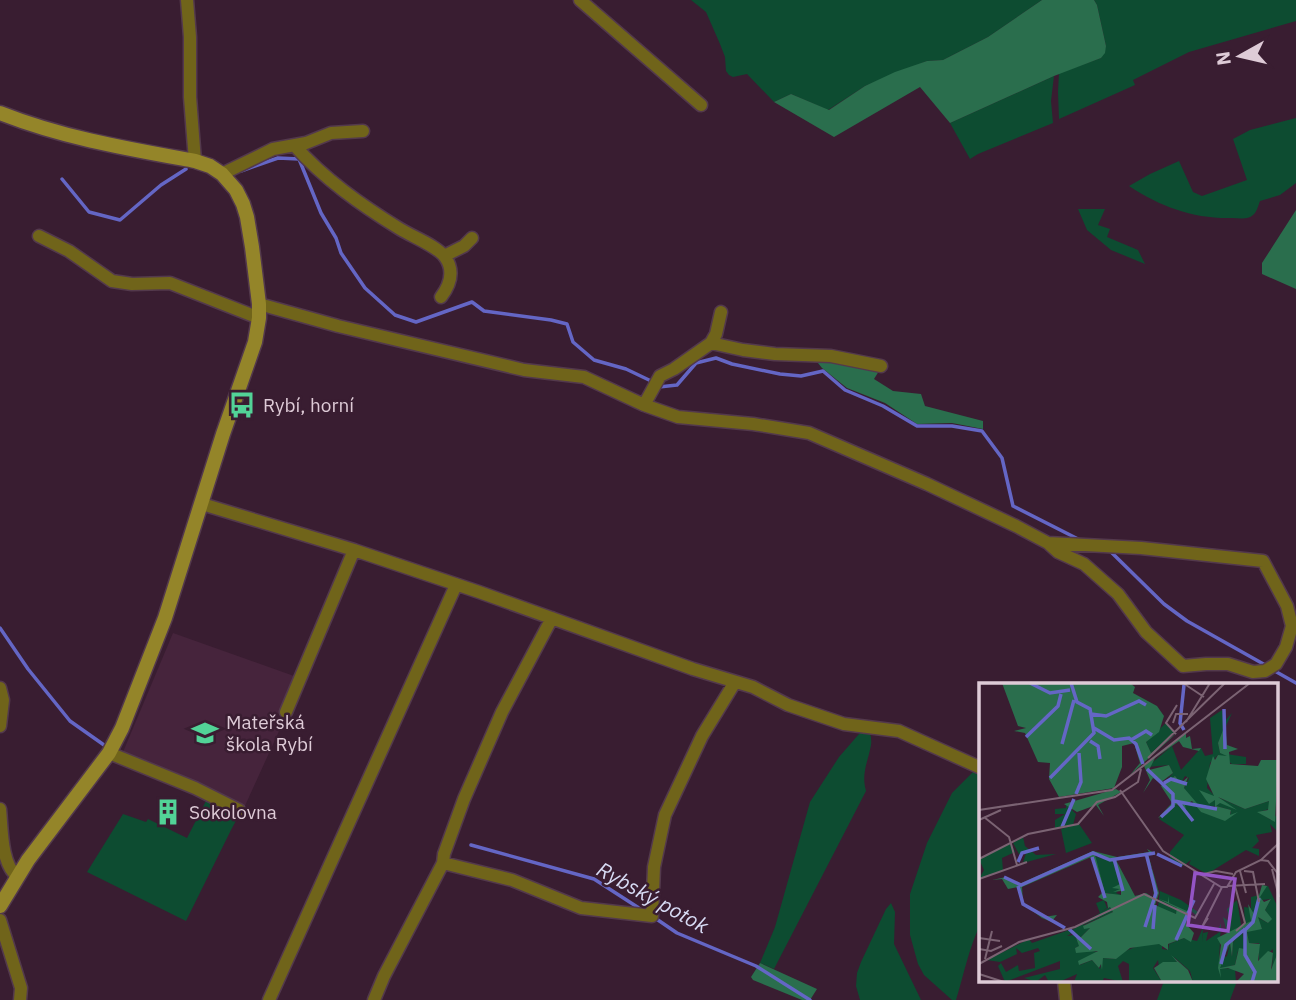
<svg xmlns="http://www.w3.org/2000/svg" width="1296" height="1000" font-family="'IBM Plex Sans',sans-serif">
<rect width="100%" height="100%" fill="#391d31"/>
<path fill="#46243c" d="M 173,633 L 294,676 L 277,717 L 284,720 L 244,808 L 123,752 Z"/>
<path fill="#0d4c31" d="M 691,0 L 1042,0 L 988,37 L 943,60 L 927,61 L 865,86 L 828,110 L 791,94 L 774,102 L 747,74 L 733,77 L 729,75 L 726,71 L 725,57 L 720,44 L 706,12 Z
M 1094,0 L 1296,0 L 1296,21 L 1189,52 L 1133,80 L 1135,85 L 1059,119 L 1058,92 L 1059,73 L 1101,58 L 1106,46 L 1097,5 Z
M 1054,76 L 1051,101 L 1053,123 L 978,154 L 970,159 L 950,123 Z
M 1296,118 L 1296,183 L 1280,195 L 1260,201 C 1258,206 1257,212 1253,215 C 1248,220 1239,218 1232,218 C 1194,219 1161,207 1129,186 L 1150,174 L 1179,161 L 1193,192 L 1202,196 L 1247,180 L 1233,139 L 1250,130 Z
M 1078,209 L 1105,209 L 1098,225 L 1110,229 L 1107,237 L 1138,250 L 1145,264 L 1111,250 L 1087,230 Z
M 869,727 C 870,733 872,739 871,745 C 868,762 861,773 866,791 L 774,969 L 760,963 L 775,927 L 810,802 L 839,757 L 859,734 Z
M 975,770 L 981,775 L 981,923 C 969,947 964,974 956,1000 L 952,1000 L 924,975 L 918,964 L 910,935 L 910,894 L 927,843 L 952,793 Z
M 207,799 L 238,817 L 231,830 L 186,921 L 87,872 L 123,814 L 146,822 L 148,819 L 187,838 Z
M 891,903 L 895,912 L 894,944 L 921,1000 L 860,1000 L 856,986 L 857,973 L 861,962 L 886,909 Z
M 1164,981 L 1237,981 L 1230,1000 L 1157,1000 Z"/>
<path fill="#2a6e4d" d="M 1042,0 L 1094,0 L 1097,5 L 1106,46 L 1105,53 L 1101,58 L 1054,76 L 950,123 L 920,87 L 834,137 L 774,102 L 791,94 L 829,110 L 865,86 L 895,72 L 927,61 L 943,60 L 988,37 Z
M 1296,210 L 1296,289 L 1262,274 L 1262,263 Z
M 814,358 L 879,371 L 874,379 L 893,391 L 921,394 L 925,406 L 983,421 L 983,429 L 952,423 L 917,424 L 885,403 L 847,388 L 822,368 Z
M 760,963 L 817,989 L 810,1000 L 802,1000 L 753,980 L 751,977 Z"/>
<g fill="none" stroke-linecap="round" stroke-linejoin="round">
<path stroke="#6466c5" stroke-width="3.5" d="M 241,171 L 278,158 L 299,159 L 321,213 L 336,238 L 341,253 L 365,288 L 395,315 L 416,322 L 472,302 L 484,311 L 551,320 L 567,324 L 573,342 L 594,360 L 626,369 L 649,380 L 659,387 L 677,385 L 696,363 L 716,358 L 732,364 L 780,374 L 801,376 L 823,371 L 845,390 L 883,406 L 917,426 L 952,426 L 982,431 L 1002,458 L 1013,506 L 1080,540
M 62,179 L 89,212 L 120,220 L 161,185 L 186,169
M 1110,551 L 1164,604 L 1187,621 L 1267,666
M 0,628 L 28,669 L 70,721 L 104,745 L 108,746
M 1273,670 L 1296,683
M 471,845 L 594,879 L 642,910
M 655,918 L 677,933 L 756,966 L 810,1000"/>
<g stroke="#53394c" stroke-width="15">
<path id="street" d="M 187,0 L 190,37 L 190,97 L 195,161
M 580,0 L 701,105
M 294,145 C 324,179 361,205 400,229 C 413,237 437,246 445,257 C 455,271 450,285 441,297
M 222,174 L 273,149 L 306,143 L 331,133 L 363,131
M 39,236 L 69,251 L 112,281 L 132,284 L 170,283 L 259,318
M 444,256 L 464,246 L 472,238
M 259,304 L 338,326 L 524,370 L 584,377 L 644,405 L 678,417 L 753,424 L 809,433 L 927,484 L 1016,526 L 1048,543 L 1058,552 L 1084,564 L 1118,594 L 1146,632 L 1183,666 L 1206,664 L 1228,664 L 1253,672 L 1265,671 L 1276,664 L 1286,647 L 1292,626 L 1287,606 L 1263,561 L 1141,548 L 1048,543
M 711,343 L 743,350 L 775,354 L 831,356 L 881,366
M 644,405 L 660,376 L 674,369 L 711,343 L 716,334 L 721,312
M 202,504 L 354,550 L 479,592 L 693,669 L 753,687 L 788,705 L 844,724 L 899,731 L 981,768
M 0,688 L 3,700 L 0,726
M 286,712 L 354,550
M 109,753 L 195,788 L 239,810
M 0,809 C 2,828 1,864 17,876
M 443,863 L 512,880 L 581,908 L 652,916 L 654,867 L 665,815 L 702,736 L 735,682
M 0,920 L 21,988 L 20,1000
M 1064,981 L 1066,1000
M 269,1000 L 456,585
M 374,1000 L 384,976 L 443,863 L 444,854 L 464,799 L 502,712 L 552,618"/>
</g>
<g stroke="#53394c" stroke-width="17">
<path id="secondary" d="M 0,113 C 63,138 129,149 195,161 L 210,166 L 222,174 L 236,190 L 243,204 L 247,217 L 252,247 L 259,304 L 259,318 L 255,342 L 223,434 L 165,618 L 122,728 L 109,753 L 28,860 L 0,906"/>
</g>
<use href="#street" stroke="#70641a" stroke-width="12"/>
<use href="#secondary" stroke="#948529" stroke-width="14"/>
</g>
<defs>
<g id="bus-bare" transform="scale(2.1)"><path d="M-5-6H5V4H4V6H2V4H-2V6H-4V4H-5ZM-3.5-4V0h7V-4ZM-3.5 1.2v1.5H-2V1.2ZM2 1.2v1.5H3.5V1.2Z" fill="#52d397" stroke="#391d31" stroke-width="2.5" paint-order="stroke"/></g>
<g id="school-bare" transform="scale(2.1)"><path d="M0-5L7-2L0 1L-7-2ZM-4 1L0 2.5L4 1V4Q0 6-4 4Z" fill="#52d397" stroke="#391d31" stroke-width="2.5" paint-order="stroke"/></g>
<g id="building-bare" transform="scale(2.1)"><path d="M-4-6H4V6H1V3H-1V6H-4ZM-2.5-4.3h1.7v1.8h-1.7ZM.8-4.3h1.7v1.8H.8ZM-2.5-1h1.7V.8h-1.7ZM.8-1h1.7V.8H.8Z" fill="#52d397" stroke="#391d31" stroke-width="2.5" paint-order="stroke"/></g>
</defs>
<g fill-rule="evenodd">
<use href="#bus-bare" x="242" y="405"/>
<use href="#school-bare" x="205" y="733"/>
<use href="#building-bare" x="168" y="812"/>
</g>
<g text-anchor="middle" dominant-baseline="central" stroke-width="5" stroke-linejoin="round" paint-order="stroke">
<g font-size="19" fill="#decbd7" stroke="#391d31" text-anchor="start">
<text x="263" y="405">Rybí, horní</text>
<text x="226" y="722">Mateřská<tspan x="226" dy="22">škola Rybí</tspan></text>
<text x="189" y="812">Sokolovna</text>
</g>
<g font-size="21" font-style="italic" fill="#d7dbf4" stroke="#391d31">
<text transform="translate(653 897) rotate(29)">Rybský potok</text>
</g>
</g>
<g transform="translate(979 683)">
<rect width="299" height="299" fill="#391d31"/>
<path d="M 243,27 L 245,39 L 253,30 L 239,60 L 241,70 L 267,74 L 267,81 L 253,81 L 239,72 L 231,80 L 228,105 L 236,113 L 266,126 L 290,118 L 290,126 L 280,129 L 292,137 L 299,131 L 299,149 L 291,141 L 293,149 L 277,152 L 280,158 L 273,165 L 280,166 L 280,173 L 267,167 L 228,191 L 210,181 L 212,177 L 204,183 L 191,176 L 191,169 L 205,152 L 180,136 L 196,121 L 206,127 L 206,121 L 215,119 L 205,105 L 210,95 L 206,93 L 202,100 L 196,93 L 182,103 L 194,90 L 190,82 L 168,84 L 193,63 L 202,87 L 222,65 L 226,73 L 234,71 L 231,35 ZM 237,123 L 252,127 L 252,130 L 245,137 L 221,128 L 221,124 ZM 187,40 L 196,50 L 172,70 L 167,59 ZM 87,121 L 97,131 L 94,142 L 76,146 L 76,137 L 86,131 L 76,131 L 76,126 L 87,125 ZM 100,141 L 113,160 L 87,170 L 82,146 ZM 44,154 L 46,163 L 57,172 L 77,171 L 44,180 L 47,170 L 40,171 L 34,160 ZM 32,159 L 36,169 L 23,175 L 24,188 L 0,196 L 5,187 L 0,176 ZM 115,173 L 136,179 L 141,206 L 137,210 L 142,212 L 127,212 L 132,210 L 126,210 ZM 285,203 L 289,203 L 300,227 L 299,269 L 293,287 L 294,266 L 280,278 L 280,260 L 270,260 L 268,249 L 283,245 L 277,238 L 279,227 L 280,235 L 289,240 L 292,236 L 286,227 L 292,216 L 283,217 L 274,232 L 272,225 L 272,238 L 266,243 L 265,224 L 272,225 L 272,214 L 280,212 ZM 181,208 L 202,217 L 219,229 L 218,233 L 211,227 L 196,231 L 179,224 ZM 125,217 L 128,225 L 122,229 L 131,224 L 134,229 L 104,242 L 111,245 L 101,255 L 96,253 L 101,263 L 96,265 L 119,269 L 103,277 L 101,282 L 113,277 L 121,286 L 124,275 L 137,276 L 141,270 L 177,256 L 183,258 L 183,266 L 189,267 L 190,261 L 205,255 L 218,258 L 224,245 L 223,259 L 224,250 L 229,249 L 227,258 L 242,248 L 240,245 L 242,240 L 240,277 L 248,273 L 251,260 L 253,274 L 254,260 L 262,247 L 248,250 L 244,234 L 251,239 L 248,226 L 258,217 L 266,266 L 259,268 L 256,282 L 243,285 L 256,286 L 257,299 L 214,299 L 211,288 L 195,274 L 198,280 L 180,284 L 179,277 L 174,285 L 183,299 L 150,299 L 150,281 L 144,278 L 139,283 L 144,299 L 125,295 L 123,299 L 95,299 L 98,291 L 80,299 L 70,299 L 66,292 L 57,299 L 45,295 L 81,286 L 81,278 L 26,299 L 19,283 L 22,280 L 27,289 L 39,282 L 40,288 L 56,285 L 55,270 L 61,268 L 59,265 L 43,270 L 37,265 L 38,271 L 21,279 L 8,277 L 50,256 L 53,260 L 90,247 L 93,250 L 88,253 L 95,252 L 93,247 L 121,230 L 117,220 Z" fill="#0d4c31" fill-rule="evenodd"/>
<path d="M 23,0 L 151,0 L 156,4 L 154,10 L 178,23 L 185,33 L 180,49 L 167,59 L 172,70 L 199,49 L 151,92 L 161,80 L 155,60 L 143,63 L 143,84 L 135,105 L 80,114 L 70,96 L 71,80 L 59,79 L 46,50 L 35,48 L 47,45 L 39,43 ZM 246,42 L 248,62 L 259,66 L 250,69 L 251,81 L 279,83 L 282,77 L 299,77 L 296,139 L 278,129 L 289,127 L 290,118 L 266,126 L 239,114 L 258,127 L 241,120 L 237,123 L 252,127 L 251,132 L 259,129 L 246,138 L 222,129 L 213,118 L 206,122 L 207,127 L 197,121 L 188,131 L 179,135 L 193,120 L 182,103 L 196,93 L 202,100 L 209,94 L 205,105 L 222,125 L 236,124 L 236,117 L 230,121 L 220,107 L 235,113 L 227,96 L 234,73 L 236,77 L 239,72 L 248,73 L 241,70 L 239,60 ZM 207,50 L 207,55 L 211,53 L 213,66 L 222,65 L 220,68 L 204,64 L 200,58 L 176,75 L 170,87 L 190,82 L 194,90 L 181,100 L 174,95 L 164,110 L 171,97 L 165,83 ZM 137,106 L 142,109 L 119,122 L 125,133 L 117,122 L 98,129 L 85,121 ZM 168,166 L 177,171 L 169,171 L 180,210 L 176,222 L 197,231 L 198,225 L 180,216 L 189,219 L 190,213 L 190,220 L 210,229 L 207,241 L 215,250 L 212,259 L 205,255 L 189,261 L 189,267 L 180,261 L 151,265 L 137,276 L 124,275 L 123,287 L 122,281 L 120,285 L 113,277 L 100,282 L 99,278 L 119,268 L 97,270 L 96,265 L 100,263 L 96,252 L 101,255 L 111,245 L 105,246 L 104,243 L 134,229 L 131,224 L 122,229 L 129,225 L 128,219 L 119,214 L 124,209 L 112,174 L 43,204 L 44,220 L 64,234 L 78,232 L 73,238 L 89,246 L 63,235 L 44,221 L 39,204 L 29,206 L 23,196 L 13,197 L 27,194 L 38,202 L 114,168 L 138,174 L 170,169 ZM 116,172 L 136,179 L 141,201 L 133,205 L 141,206 L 134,209 L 142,208 L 142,212 L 126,210 ZM 167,172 L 173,186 L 175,215 L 167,210 L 156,213 L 137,177 ZM 283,202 L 288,203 L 281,214 L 285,219 L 292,216 L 286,227 L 293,236 L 289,240 L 279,234 L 283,246 L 268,249 L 270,260 L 281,261 L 279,278 L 289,268 L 294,270 L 292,287 L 299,269 L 299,299 L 257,299 L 265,291 L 249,285 L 241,286 L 242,295 L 239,285 L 242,262 L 238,255 L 272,238 L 269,221 L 275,231 ZM 264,245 L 266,266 L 260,265 L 256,282 L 241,285 L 251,260 L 253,274 L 254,259 ZM 192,272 L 209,287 L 214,299 L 183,299 L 175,285 L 184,279 L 198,279 Z" fill="#2a6e4d" fill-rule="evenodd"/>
<path fill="none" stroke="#6466c5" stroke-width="3.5" d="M 51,0 L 71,10 L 91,7M 205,2 L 201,40 L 205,47M 245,26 L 246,66M 112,31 L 127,33 L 160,18 L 167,22M 115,45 L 135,57 L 150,55 L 157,61 L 164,81M 47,54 L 79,23 L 82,11M 152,57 L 167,48 L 173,52M 111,58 L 119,63 L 121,76M 83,61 L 95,17M 168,86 L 194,111 L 194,123 L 182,134M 71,95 L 115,50 L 111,26 L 98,19 L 92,0M 185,100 L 192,96 L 208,101M 97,111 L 102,99 L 100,70M 195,118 L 238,126M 199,119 L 214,138M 83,144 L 95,116M 178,171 L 203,183M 113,174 L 126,215M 135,176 L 144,208M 39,179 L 43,170 L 60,165M 25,194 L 42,202 L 114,170 L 131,177 L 176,170M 39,203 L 44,221 L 86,245M 166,244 L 177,210 L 167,170M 90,246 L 112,266M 174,246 L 176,222M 197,257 L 215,217M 242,281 L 247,262 L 266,246M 273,299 L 276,289 L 266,272 L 266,247 L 274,239 L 280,215"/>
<path fill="none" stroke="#7b6373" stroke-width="2" d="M 204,0 L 225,14M 207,39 L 231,0M 194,40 L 197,31 L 209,31M 197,51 L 187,40 L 198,22M 169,75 L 246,0M 141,107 L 184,168 L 242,204 L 248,204 L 257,189 L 282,177 L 300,160M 0,127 L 133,107 L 271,0M 5,134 L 30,154 L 38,182M 0,137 L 22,127M 0,176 L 49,151 L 99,141 L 118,119 L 136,114 L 159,99 L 162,86M 282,177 L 289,178 L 300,192M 293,186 L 300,214M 261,188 L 267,210M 265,188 L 274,189 L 280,219M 225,191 L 237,188 L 254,191M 0,196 L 48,179M 249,203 L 286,201M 256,203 L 266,240 L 257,248M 229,235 L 223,244 L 243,204M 0,255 L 21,258M 0,266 L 12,268 L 23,263M 6,276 L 13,248M 0,281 L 40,259 L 96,244 L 165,211 L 216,235 L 235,201M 0,291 L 25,299"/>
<path fill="#9454c5" fill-opacity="0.15" stroke="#9454c5" stroke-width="3.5" d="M 216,190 L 256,196 L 249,248 L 209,242 Z"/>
<rect width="299" height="299" fill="none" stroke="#decbd7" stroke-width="3.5"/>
</g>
<g transform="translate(1240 56) rotate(262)" stroke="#391d31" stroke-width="5" paint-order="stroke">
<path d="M0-5L12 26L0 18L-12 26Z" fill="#decbd7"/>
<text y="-10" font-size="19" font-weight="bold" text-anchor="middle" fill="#decbd7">N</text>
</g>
</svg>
